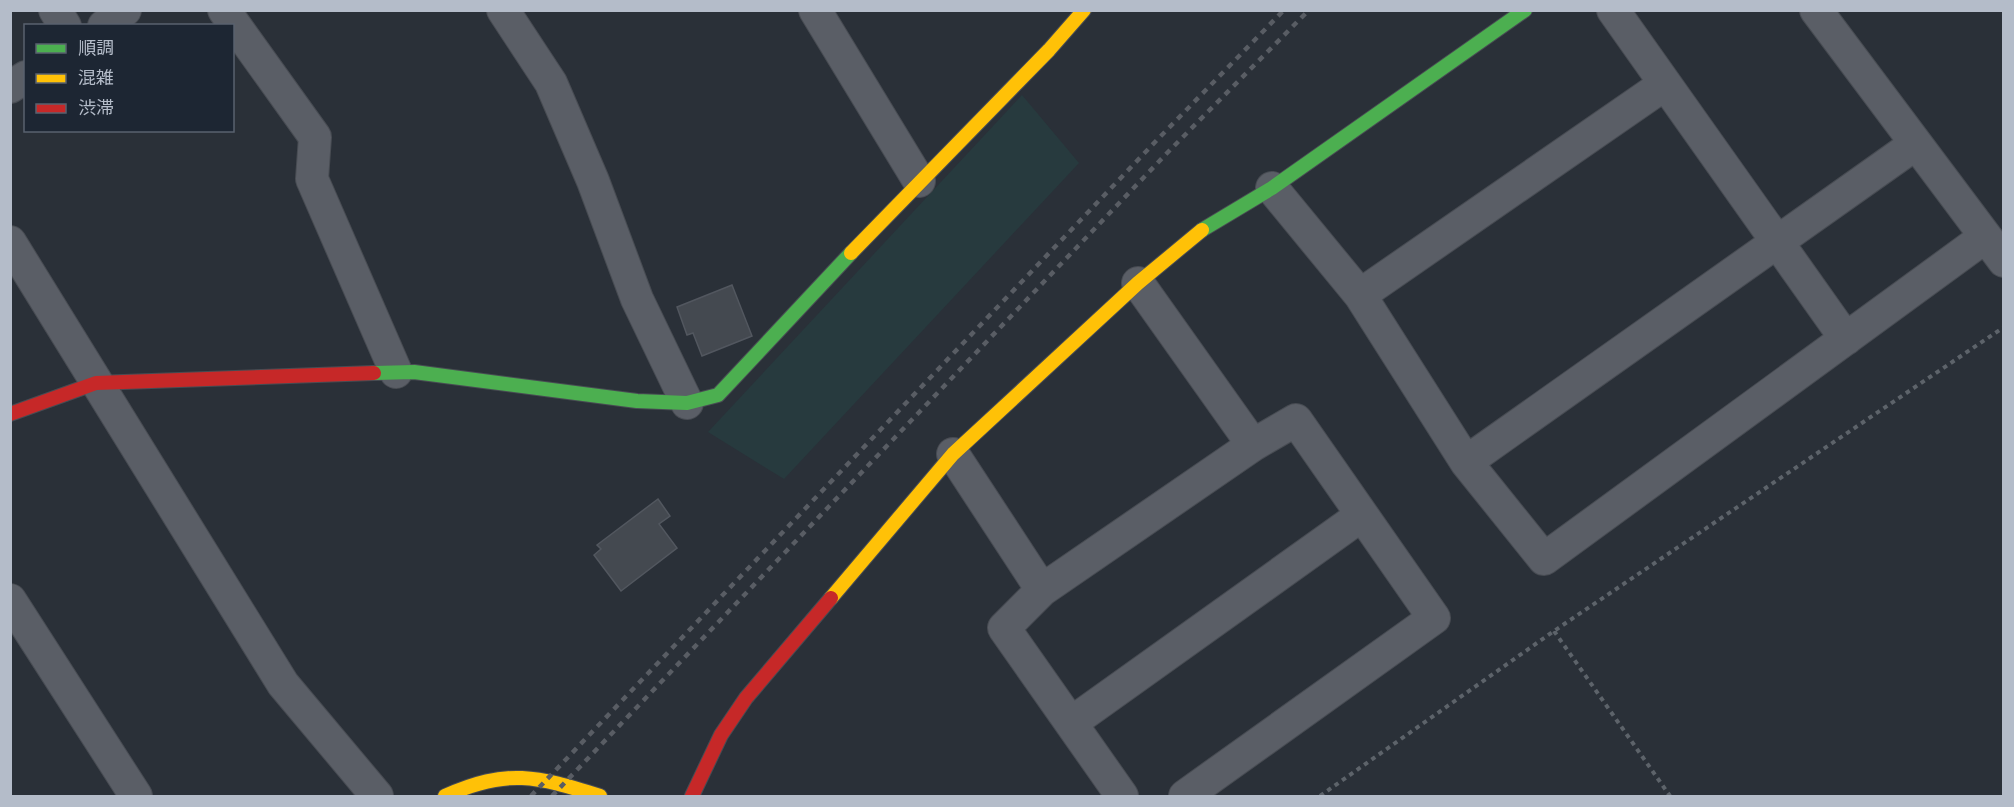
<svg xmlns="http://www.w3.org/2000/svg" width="2014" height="807" font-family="Jost,'Noto Sans JP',sans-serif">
<rect width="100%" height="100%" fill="#2a3038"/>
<path fill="#273a3e" d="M 1022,95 L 1079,163 L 784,479 L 708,432 Z"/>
<path fill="#444950" stroke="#52575f" stroke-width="1.5" d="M 732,285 L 752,336 L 702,356 L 693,333 L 687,335 L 677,307 Z
M 658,499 L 670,516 L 659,524 L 677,548 L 621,591 L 594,555 L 601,549 L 597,545 Z"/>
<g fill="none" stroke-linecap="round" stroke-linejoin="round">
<g stroke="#484c53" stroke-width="34">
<path id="street" d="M 55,10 L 65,26
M 224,10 L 315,137 L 312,179 L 396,372
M 503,10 L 551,83 L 593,181 L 637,299 L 687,403
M 815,10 L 919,181
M 1613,10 L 1846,339
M 1816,10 L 2004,261
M 104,26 L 125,10
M 10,87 L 26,77
M 1272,188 L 1360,295 L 1466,462 L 1544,559 L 1985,237
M 10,242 L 283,684 L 377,796
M 1138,283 L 1253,445
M 1360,295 L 1665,84
M 953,454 L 1042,590
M 1466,462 L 1914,145
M 10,600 L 136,796
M 1071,723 L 1362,515
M 1122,796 L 1004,628 L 1042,590 L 1253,445 L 1296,420 L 1434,618 L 1185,796"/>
</g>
<g stroke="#484c53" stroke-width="16">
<path id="fast" d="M 1202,230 L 1272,188 L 1525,10
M 374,373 L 414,372 L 637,401 L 687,403 L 718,395 L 851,253"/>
</g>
<g stroke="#484c53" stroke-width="16">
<path id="slow" d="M 851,253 L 1049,50 L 1084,10
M 831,598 L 953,454 L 1138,283 L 1202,230
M 445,796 C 508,768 536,776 600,796"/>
</g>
<g stroke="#484c53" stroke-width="16">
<path id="jam" d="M 10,414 L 96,383 L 374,373
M 692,796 L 721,735 L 746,698 L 831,598"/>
</g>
<path stroke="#5d636a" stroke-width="4" stroke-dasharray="4.5 4.5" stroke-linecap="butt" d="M 1554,631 L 1670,796
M 1320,796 L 1554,631 L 2004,327"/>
<use href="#street" stroke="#5a5e66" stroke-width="32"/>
<use href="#fast" stroke="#4caf50" stroke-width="14"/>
<use href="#slow" stroke="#ffc107" stroke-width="14"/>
<use href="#jam" stroke="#c62828" stroke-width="14"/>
<path stroke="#595d64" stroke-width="4.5" stroke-dasharray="6 6" stroke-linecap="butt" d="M 531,796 L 1156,141 L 1284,10
M 552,796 L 1169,151 L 1309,10"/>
</g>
<rect width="2014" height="807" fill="none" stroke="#b4bcc9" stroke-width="24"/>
<rect x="24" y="24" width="210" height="108" fill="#1d2633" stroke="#59626f" stroke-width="1.5"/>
<rect x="36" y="44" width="30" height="9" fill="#4caf50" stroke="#59626f" stroke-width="1.5"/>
<text x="78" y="54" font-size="18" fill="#b4bcc9">順調</text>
<rect x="36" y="74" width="30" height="9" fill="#ffc107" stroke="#59626f" stroke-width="1.5"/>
<text x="78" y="84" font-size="18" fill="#b4bcc9">混雑</text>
<rect x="36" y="104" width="30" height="9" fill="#c62828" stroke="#59626f" stroke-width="1.5"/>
<text x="78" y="114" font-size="18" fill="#b4bcc9">渋滞</text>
</svg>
